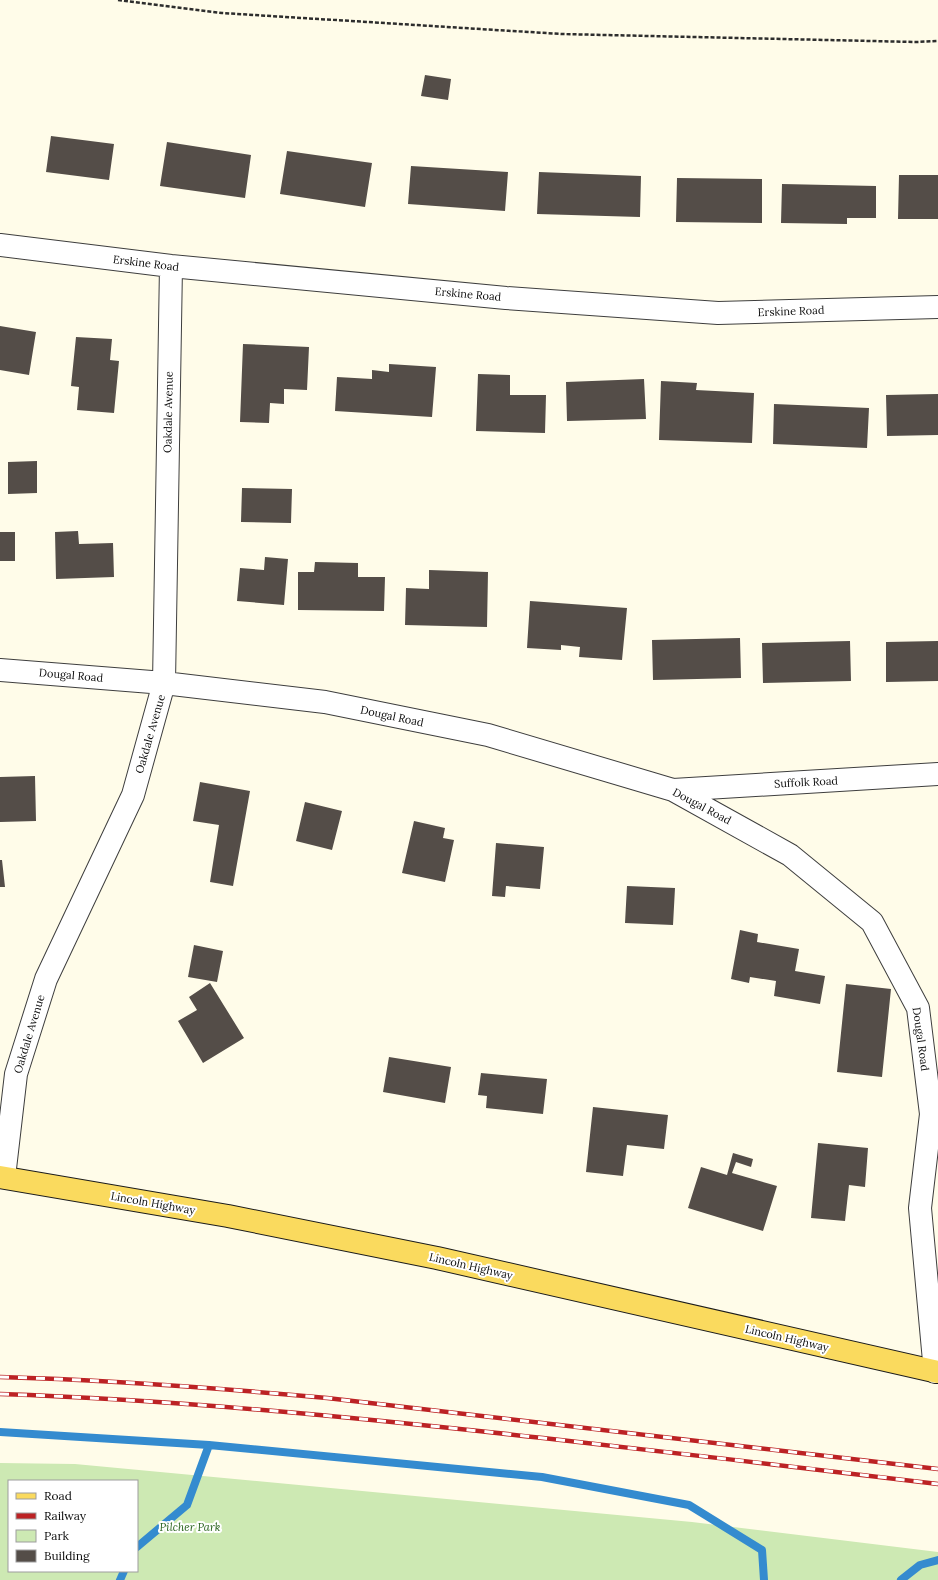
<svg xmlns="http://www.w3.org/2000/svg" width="938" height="1580" font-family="Lora,serif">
<rect width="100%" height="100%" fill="#fffce9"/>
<path fill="#cde9b3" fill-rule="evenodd" d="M 0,1463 L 75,1464 L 692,1522 L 938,1552 L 938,1580 L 0,1580 ZM 9,1481 L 137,1481 L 137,1571 L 9,1571 Z"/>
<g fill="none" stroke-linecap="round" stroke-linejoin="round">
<path stroke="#348bcf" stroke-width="8" d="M 0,1432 L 209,1445 L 542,1477 L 689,1505 L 762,1550 L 764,1580
M 137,1547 L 187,1505 L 209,1445
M 120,1580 L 124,1571
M 901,1580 L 920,1565 L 938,1560"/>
</g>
<path fill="#544d48" d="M 425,75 L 451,79 L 448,100 L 421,96 Z
M 51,136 L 114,144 L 109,180 L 46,172 Z
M 167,142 L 251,155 L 245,198 L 160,186 Z
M 287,151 L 372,163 L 365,207 L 280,194 Z
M 411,166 L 508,172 L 505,211 L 408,204 Z
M 539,172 L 641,176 L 640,217 L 537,214 Z
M 899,175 L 938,175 L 938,219 L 898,219 Z
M 677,178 L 762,179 L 762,223 L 676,222 Z
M 782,184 L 876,186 L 876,218 L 847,218 L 847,224 L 781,223 Z
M 0,326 L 36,332 L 29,375 L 0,370 Z
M 76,337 L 112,339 L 110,360 L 119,361 L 114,413 L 77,410 L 79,387 L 71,386 Z
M 243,344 L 309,347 L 307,390 L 284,389 L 284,404 L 270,403 L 269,423 L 240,422 Z
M 389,364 L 436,367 L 432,417 L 335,411 L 337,377 L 372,379 L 372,370 L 389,372 Z
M 478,374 L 510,375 L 510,395 L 546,395 L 545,433 L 476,431 Z
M 644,379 L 646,419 L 567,421 L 566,382 Z
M 661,381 L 697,383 L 696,390 L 754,393 L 752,443 L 659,440 Z
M 938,394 L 938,435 L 887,436 L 886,395 Z
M 774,404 L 869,408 L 867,448 L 773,444 Z
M 37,461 L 37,493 L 8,494 L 8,462 Z
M 242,488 L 292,489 L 291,523 L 241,522 Z
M 78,531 L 79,544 L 113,543 L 114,577 L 56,579 L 55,532 Z
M 0,532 L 15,532 L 15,561 L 0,561 Z
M 265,557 L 288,559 L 284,605 L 237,601 L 240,568 L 264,570 Z
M 315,562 L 358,563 L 358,577 L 385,577 L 384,611 L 298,610 L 298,572 L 314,572 Z
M 429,570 L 488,572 L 487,627 L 405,625 L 406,588 L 429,589 Z
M 530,601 L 627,608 L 622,660 L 579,657 L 580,647 L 561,645 L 561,650 L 527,648 Z
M 740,638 L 741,678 L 653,680 L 652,640 Z
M 850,641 L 851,681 L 763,683 L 762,643 Z
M 938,641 L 938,681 L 886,682 L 886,642 Z
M 35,776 L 36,821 L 0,822 L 0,777 Z
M 200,782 L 250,791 L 233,886 L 210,882 L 219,825 L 193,821 Z
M 305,802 L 342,811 L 332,850 L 296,841 Z
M 414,821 L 445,828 L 443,838 L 454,840 L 445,882 L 402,873 Z
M 496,843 L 544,847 L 540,889 L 506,886 L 505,897 L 492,896 Z
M 0,860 L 2,860 L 5,887 L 0,887 Z
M 627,886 L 675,888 L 673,925 L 625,923 Z
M 740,930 L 758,934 L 757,942 L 799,949 L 795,971 L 825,976 L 820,1004 L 774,996 L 776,981 L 750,977 L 749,983 L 731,979 Z
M 194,945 L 223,951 L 217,982 L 188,977 Z
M 210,983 L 244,1038 L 203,1063 L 178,1021 L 197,1010 L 189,997 Z
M 846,984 L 891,989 L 882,1077 L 837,1072 Z
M 389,1057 L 451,1067 L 445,1103 L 383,1092 Z
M 481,1073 L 547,1079 L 543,1114 L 486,1108 L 487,1096 L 478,1095 Z
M 593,1107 L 668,1115 L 664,1149 L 627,1145 L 623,1176 L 586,1172 Z
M 818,1143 L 868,1148 L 865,1187 L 849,1185 L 845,1221 L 811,1218 Z
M 733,1153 L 753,1159 L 751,1167 L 736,1162 L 732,1173 L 777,1186 L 763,1231 L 688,1208 L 701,1167 L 727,1175 Z"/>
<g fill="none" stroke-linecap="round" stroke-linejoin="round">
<g stroke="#3e3e3e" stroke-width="24">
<path id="minor" d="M 0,245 L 171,266 L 506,298 L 718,313 L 938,307
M 0,670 L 164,683 L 325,702 L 488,735 L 673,790 L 790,855 L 872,922 L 918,1008 L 931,1114 L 920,1208 L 935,1372
M 673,790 L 938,774
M 4,1177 L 16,1074 L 46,979 L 133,795 L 164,683 L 171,266"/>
</g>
<g stroke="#1c1c1c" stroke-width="24">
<path id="primary" d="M 0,1177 L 228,1216 L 437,1258 L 938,1372"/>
</g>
<path stroke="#2d2d2d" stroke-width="2.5" stroke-dasharray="4 2" stroke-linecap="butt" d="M 118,0 L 222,13 L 561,34 L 916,42 L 938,41"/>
<use href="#minor" stroke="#fff" stroke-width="22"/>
<use href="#primary" stroke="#fada5e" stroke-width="22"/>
<g stroke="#bc2224" stroke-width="4.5">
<path id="rail" d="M 0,1377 C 109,1380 218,1388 327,1398 L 938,1469
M 0,1394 C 182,1400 362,1418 543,1438 C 675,1453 806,1468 938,1484"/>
</g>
<use href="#rail" stroke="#fff" stroke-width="3" stroke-dasharray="9" stroke-linecap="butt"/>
</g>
<g text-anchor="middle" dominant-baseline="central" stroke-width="4" stroke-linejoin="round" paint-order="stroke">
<g font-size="11" fill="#0b0b0b" stroke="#fff">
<text transform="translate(146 263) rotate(7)">Erskine Road</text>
<text transform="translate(468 294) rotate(5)">Erskine Road</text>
<text transform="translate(791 311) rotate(-2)">Erskine Road</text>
<text transform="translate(168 412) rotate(-89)">Oakdale Avenue</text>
<text transform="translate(71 675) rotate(5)">Dougal Road</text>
<text transform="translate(392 716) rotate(12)">Dougal Road</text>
<text transform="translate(150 734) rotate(-74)">Oakdale Avenue</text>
<text transform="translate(806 782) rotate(-3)">Suffolk Road</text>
<text transform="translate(702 806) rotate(28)">Dougal Road</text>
<text transform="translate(29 1034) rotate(-73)">Oakdale Avenue</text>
<text transform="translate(921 1039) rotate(82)">Dougal Road</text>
<text transform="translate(153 1203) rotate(10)">Lincoln Highway</text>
<text transform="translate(471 1266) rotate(13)">Lincoln Highway</text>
<text transform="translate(787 1338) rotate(13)">Lincoln Highway</text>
</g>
<g font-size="11" font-style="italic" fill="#28631c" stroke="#fff">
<text x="190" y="1527">Pilcher Park</text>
</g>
</g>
<rect x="8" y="1480" width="130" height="92" fill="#ffffff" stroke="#9d9d9d"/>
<rect x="16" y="1493" width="20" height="6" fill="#fada5e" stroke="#9d9d9d"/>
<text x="44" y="1500" font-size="12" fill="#0b0b0b">Road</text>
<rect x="16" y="1513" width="20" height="6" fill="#bc2224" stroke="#9d9d9d"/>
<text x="44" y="1520" font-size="12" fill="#0b0b0b">Railway</text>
<rect x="16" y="1530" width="20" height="12" fill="#cde9b3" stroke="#9d9d9d"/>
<text x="44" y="1540" font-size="12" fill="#0b0b0b">Park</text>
<rect x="16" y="1550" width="20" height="12" fill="#544d48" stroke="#9d9d9d"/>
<text x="44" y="1560" font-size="12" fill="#0b0b0b">Building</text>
</svg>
